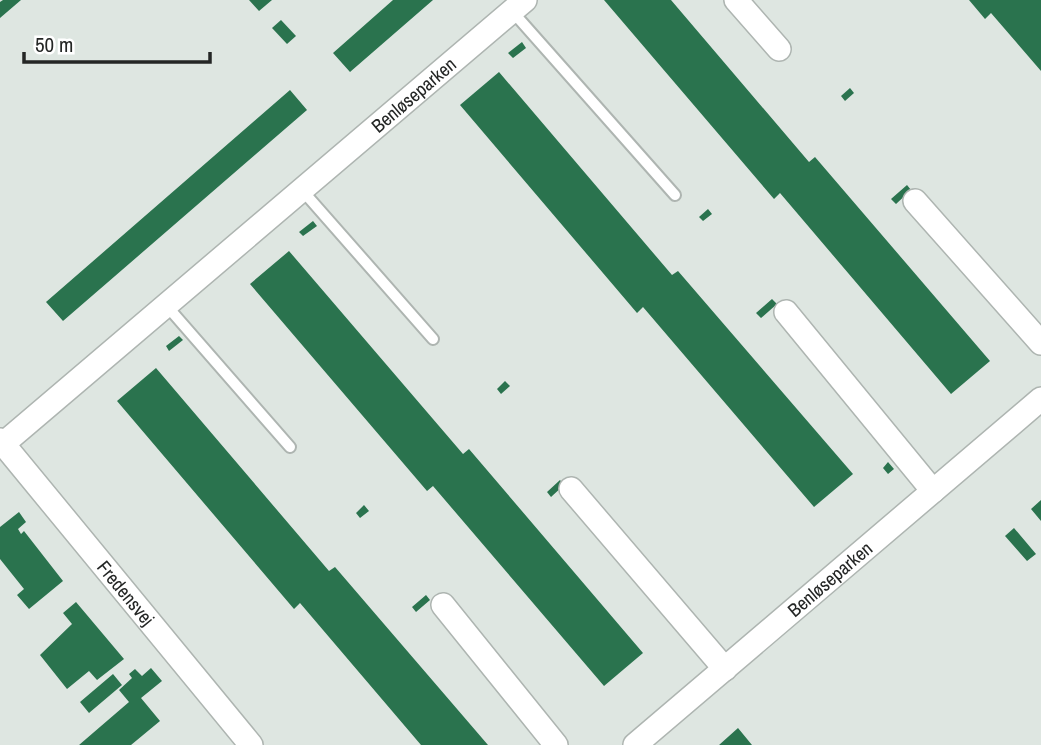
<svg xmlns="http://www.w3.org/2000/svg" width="1041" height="745" font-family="'Archivo Narrow',sans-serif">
<rect width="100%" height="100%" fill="#dee6e1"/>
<path fill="#2a734e" d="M 3,0 L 21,0 L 0,18 L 0,2 Z
M 249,0 L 272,0 L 259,11 Z
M 393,0 L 433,0 L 350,72 L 333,53 Z
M 604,0 L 671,0 L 809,162 L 815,157 L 990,361 L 951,394 L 780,193 L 774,199 Z
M 969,0 L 1041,0 L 1041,71 L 991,13 L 985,19 Z
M 281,20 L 296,36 L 287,44 L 272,28 Z
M 522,42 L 526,48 L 513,58 L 508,53 Z
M 499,72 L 672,275 L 678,271 L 853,474 L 814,507 L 643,307 L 637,313 L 460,105 Z
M 850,88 L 854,93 L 845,101 L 841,96 Z
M 290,90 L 307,110 L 63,321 L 46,302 Z
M 907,185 L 911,190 L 896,204 L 891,199 Z
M 708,209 L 712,214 L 703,221 L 699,217 Z
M 313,221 L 317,226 L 303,236 L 299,232 Z
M 289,251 L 463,454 L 469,449 L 643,653 L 604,686 L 433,486 L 427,491 L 250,284 Z
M 772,299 L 777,304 L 761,318 L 756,313 Z
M 179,336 L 183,340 L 169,351 L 166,346 Z
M 156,368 L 329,571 L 335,567 L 488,745 L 421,745 L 300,603 L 294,609 L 117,401 Z
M 505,381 L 510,386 L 501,394 L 497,389 Z
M 888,462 L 894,469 L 888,474 L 883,468 Z
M 560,480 L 564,485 L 551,497 L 547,492 Z
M 1041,500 L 1041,521 L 1031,509 Z
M 364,505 L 369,511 L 360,518 L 356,513 Z
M 19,512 L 26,522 L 18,529 L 21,534 L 24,531 L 63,581 L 29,609 L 17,595 L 24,589 L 0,559 L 0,527 Z
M 1014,528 L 1036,554 L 1027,561 L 1005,536 Z
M 426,595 L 430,600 L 416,612 L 412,607 Z
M 76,602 L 124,659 L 97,680 L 89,671 L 67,689 L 40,655 L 72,624 L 63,613 Z
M 151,668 L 162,681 L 141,698 L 160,721 L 131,745 L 79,745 L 129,702 L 119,690 L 132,678 L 129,674 L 135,669 L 142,676 Z
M 113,674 L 122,685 L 89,713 L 80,702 Z
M 738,728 L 752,745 L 719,745 Z"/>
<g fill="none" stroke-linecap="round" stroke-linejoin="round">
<g stroke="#aeb5b1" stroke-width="14">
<path id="lane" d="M 512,11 L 675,195
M 302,190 L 433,339
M 166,305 L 290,447"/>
</g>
<g stroke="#aeb5b1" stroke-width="26">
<g id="street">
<path d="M 736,0 L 779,49"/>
<path d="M 915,201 L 1041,343"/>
<path d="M 786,312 L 933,491"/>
<path id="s1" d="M 0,440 L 251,745"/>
<path id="s2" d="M 3,444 L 525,0"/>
<path d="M 571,489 L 725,669"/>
<path d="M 443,605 L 556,745"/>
<path id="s3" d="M 635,745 L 1041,399"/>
</g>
</g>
<use href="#lane" stroke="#fff" stroke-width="10"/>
<use href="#street" stroke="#fff" stroke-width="23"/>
</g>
<g text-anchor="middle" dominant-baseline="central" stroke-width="7" stroke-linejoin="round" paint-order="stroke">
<g font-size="19" fill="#242625" stroke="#fff">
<text stroke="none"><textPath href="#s2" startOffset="539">Benløseparken</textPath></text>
<text stroke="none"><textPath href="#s3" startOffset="256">Benløseparken</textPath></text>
<text stroke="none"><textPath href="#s1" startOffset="198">Fredensvej</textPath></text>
</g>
</g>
<path d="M24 52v10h186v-10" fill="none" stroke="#242625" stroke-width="3.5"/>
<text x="35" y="52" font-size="21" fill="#242625" stroke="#ffffff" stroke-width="5" paint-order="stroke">50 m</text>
</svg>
